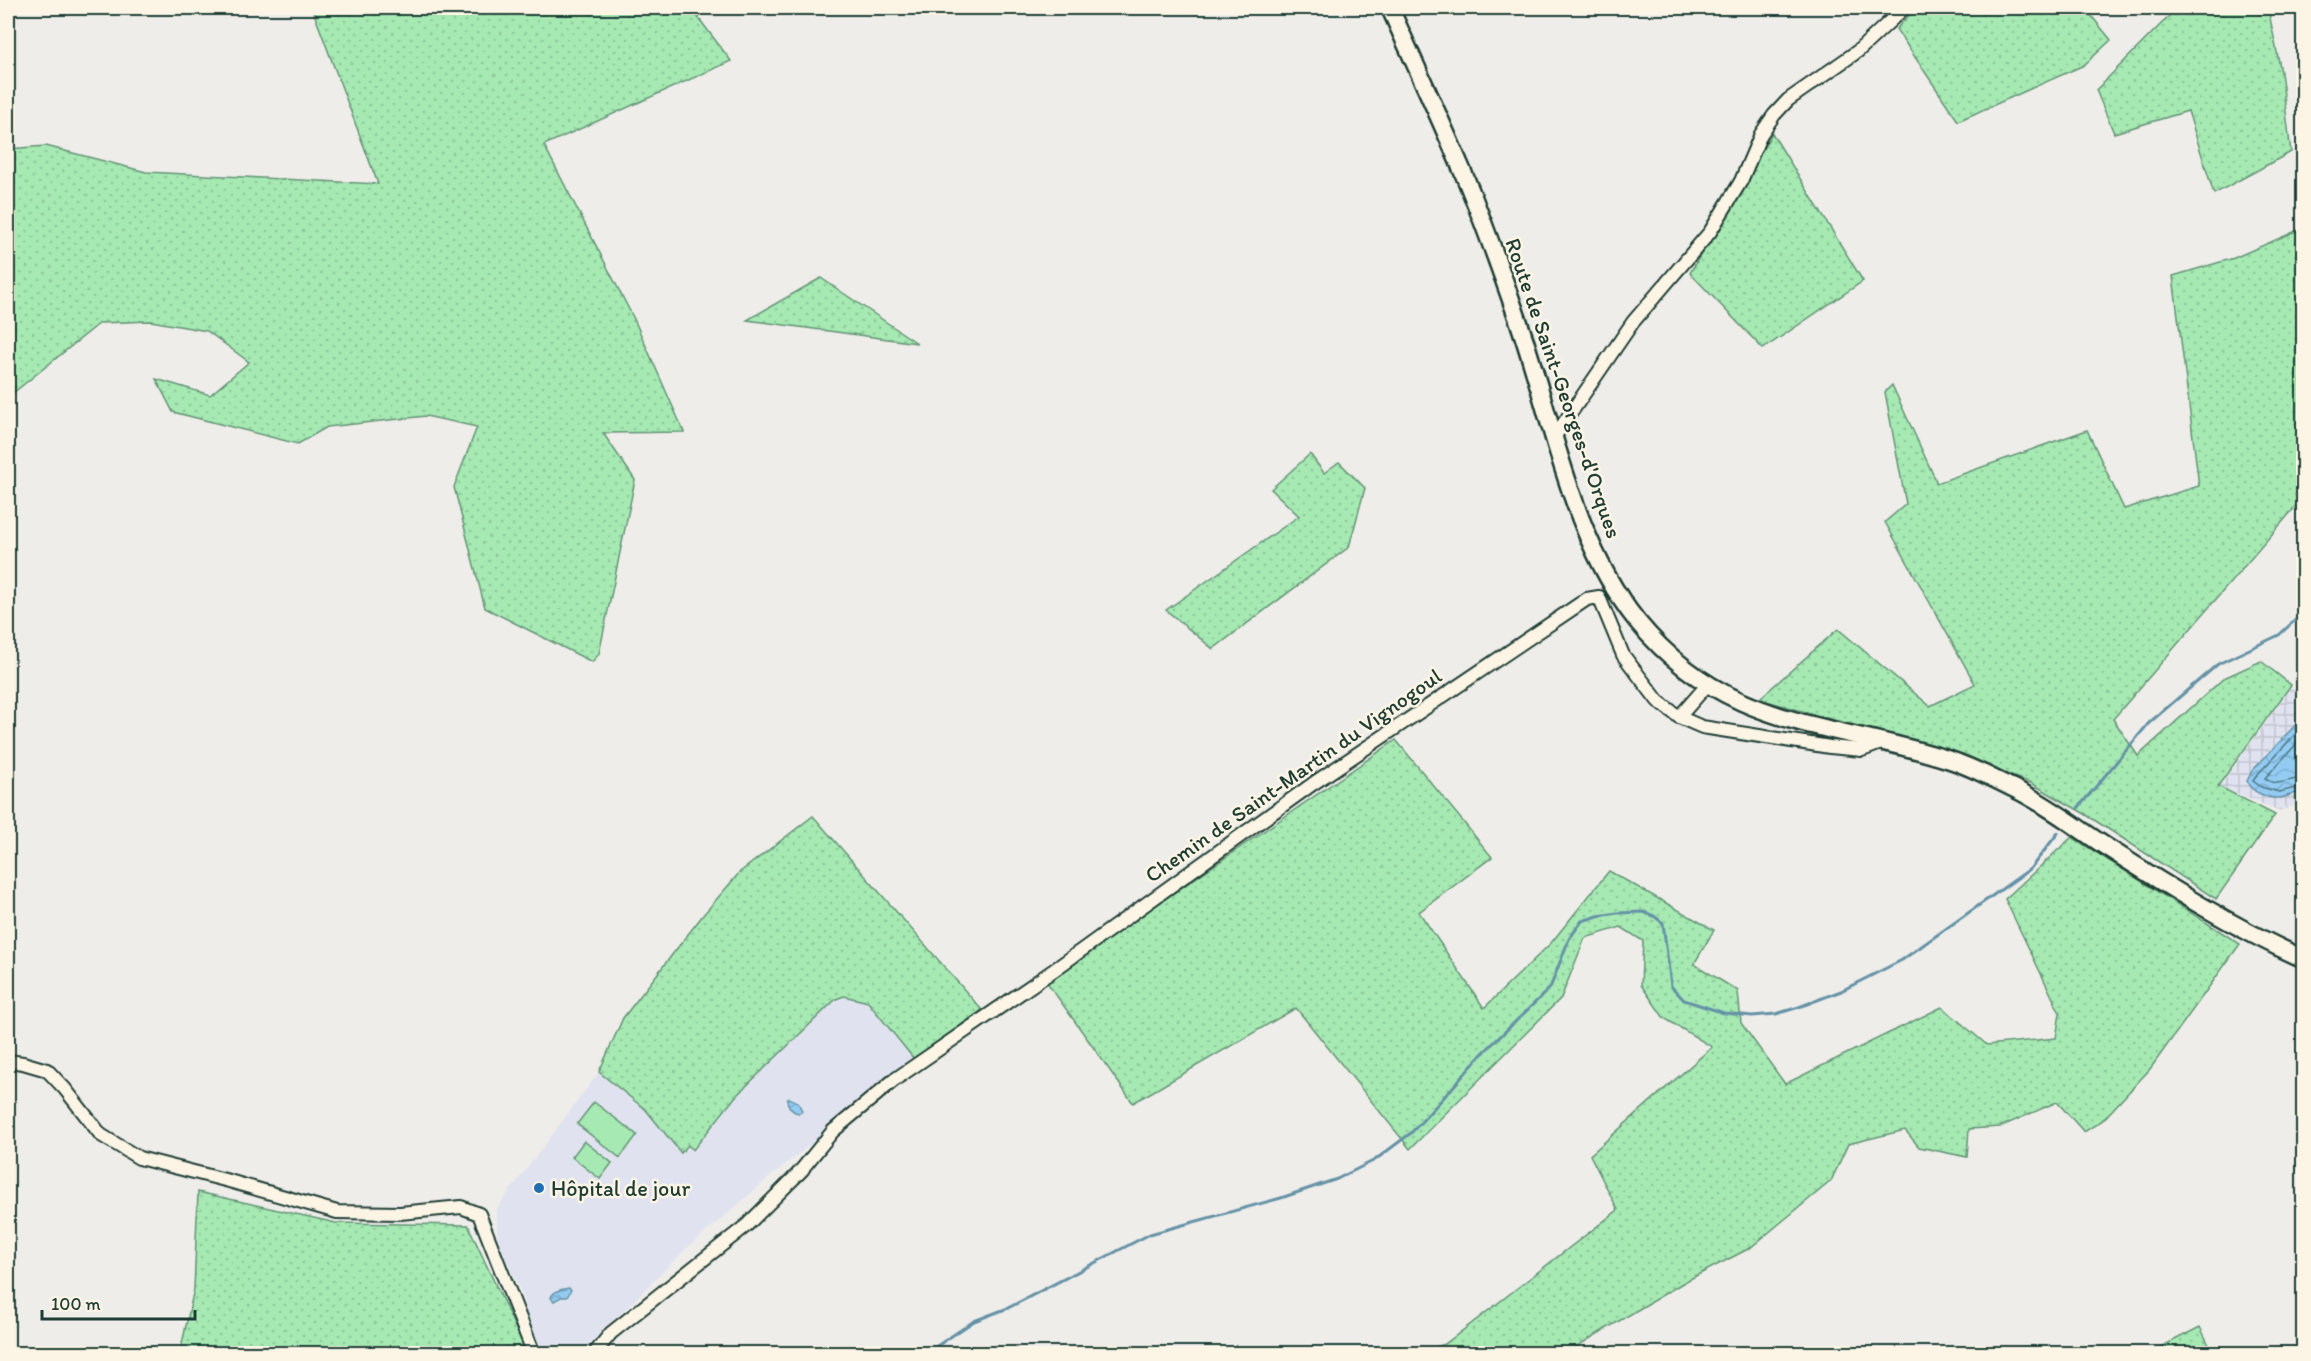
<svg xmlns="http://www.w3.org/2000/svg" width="2311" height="1361" font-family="Itim,sans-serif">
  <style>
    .built { fill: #e0e3ef }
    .industrial { fill: url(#industrial-grid) }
    .grass { fill: url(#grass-dots); stroke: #629374; stroke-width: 1.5 }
    .pitch { fill: #a6e9b3; stroke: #629374; stroke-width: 1.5 }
    .water { fill: url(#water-waves); stroke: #6592a6; stroke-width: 1.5 }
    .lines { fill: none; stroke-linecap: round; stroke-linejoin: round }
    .shore { stroke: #4d7680; stroke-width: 1.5 }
    .stream { stroke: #6592a6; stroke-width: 3 }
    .street-casing { stroke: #1f3d34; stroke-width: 16 }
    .secondary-casing { stroke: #1f3d34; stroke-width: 21 }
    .street { stroke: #fcf5e5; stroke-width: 12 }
    .secondary { stroke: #fcf5e5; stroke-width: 16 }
    .poi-dot { fill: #1f6fb2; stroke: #fcf5e5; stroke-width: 2 }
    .labels { text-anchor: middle; stroke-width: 5; stroke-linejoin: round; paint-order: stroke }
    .street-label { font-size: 22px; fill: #1f3d34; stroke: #fcf5e5 }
    .poi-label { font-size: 22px; fill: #1f3d34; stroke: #fcf5e5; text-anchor: start }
  </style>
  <defs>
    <pattern id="industrial-grid" width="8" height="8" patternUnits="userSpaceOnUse" patternTransform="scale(1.5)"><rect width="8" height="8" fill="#e0e3ef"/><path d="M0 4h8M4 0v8" fill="none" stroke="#c0c4ce"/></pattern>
    <pattern id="grass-dots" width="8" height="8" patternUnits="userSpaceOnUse" patternTransform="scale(1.5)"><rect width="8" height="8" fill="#a6e9b3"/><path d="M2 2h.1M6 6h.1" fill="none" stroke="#8ec99b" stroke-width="1.8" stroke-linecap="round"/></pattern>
    <pattern id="water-waves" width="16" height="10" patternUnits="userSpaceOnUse" patternTransform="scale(1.5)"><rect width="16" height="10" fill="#93cbf2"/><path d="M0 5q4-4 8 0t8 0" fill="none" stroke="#7eafd0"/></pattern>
  </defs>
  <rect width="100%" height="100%" fill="#efedea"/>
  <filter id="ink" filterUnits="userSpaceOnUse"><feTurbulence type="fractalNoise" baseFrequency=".0167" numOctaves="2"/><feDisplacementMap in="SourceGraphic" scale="12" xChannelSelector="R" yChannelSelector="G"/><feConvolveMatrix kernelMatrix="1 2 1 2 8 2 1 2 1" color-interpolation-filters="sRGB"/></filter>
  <g filter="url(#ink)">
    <path class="built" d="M844,996L868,1002L914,1059L902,1071L771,1176L684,1251L581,1353H542L528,1324L522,1294L497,1241V1208L599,1072L646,1110L681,1153L688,1145L694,1150L736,1096L836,999Z"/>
    <path class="industrial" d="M2291,687L2303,693V803L2278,811L2220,786Z"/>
    <g class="grass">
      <path d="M312,8H691L731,61L544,145L634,319L684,432L603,433L635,480L599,654L592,662L485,608L454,487L477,427L426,416L327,427L298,444L173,412L156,379L210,395L249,362L207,331L151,321L100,323L8,397V149L46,146L146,172L378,184Z"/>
      <path d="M1916,8H2085L2111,40L2084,65L1958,121L1896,29Z"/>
      <path d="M2177,8H2268L2281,72L2291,152L2214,194L2188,111L2114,133L2096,90Z"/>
      <path d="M1772,133L1863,281L1763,349L1690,273Z"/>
      <path d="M2303,228V498L2113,719L2138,756L2224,678L2261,661L2291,685L2218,786L2275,815L2216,899L2085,814L2031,783L1930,747L1759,699L1838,629L1930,706L1975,684L1885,522L1906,504L1885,392L1892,385L1937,483L2087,430L2124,509L2199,486L2173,276L2234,258Z"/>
      <path d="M821,278L917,343L747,320Z"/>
      <path d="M1310,454L1324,473L1339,462L1365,488L1349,547L1213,649L1166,610L1299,516L1271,489Z"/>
      <path d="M1396,740L1492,857L1419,912L1484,1008L1551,943L1609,871L1714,930L1694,964L1738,991L1741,1023L1785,1084L1942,1007L1987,1045L2056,1038L2060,1013L2005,899L2072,837L2240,944L2150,1069L2103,1120L2084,1132L2057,1102L2000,1127L1969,1129L1967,1157L1919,1147L1905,1130L1848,1144L1831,1181L1750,1248L1686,1281L1564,1354L1419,1353L1445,1344L1618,1210L1590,1155L1712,1047L1664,1018L1641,985L1643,941L1621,927L1585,938L1561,998L1410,1149L1296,1008L1133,1103L1046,981Z"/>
      <path d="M813,816L982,1010L914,1059L868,1002L844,996L836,999L736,1096L693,1150L688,1145L681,1153L646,1110L599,1072L623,1018L703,915L740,872Z"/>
      <path d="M198,1192L336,1223L468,1225L527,1353H180L194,1289Z"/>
      <path d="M2200,1327L2213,1353H2149Z"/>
    </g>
    <g class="pitch">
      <path d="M594,1102L637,1135L620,1158L577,1124Z"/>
      <path d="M584,1141L612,1163L600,1179L572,1157Z"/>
    </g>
    <g class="water">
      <path d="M2303,717V792C2295,792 2288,797 2280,798C2269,799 2250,792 2247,781L2252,771Z"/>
      <path d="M789,1098L798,1102L802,1111L800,1113C793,1113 788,1107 787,1100Z"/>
      <path d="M569,1288L571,1290L567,1297H561L554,1301L551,1298C552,1291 562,1289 569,1288Z"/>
    </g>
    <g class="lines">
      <g class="shore">
        <path d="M2304,725L2257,775L2253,781L2261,787L2279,792L2304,786"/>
        <path d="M2304,736L2265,778C2277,789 2289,778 2304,778"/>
      </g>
      <g class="stream">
        <path d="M2078,808L2149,723L2218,664L2279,635L2304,612"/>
        <path d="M925,1354L974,1321L1008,1308L1150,1234L1281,1198L1337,1179L1375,1160L1411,1133L1445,1096L1482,1054L1550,988L1569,939L1582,921L1598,916L1617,913L1644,912L1654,916L1663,923L1671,986L1684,1000L1724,1013L1752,1016L1776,1014L1799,1007L1841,991L1902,960L2030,869L2058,833"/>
      </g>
      <g class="street-casing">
        <g id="street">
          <path d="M1555,436L1633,322L1710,232L1741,181L1761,134L1774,115L1788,100L1858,51L1904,8"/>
          <path d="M1679,717L1702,727L1830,747L1862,750L1881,743"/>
          <path d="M8,1061L23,1063L47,1070L65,1089L101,1135L139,1158L229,1181L337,1212L400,1213L461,1207L479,1214L534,1354"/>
          <path d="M798,1174L833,1131L894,1080L1054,970L1314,783L1587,599L1599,597L1623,655L1658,701L1679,717L1708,684"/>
          <path d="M594,1354L611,1333L747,1225L803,1169"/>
        </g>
      </g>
      <g class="secondary-casing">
        <path id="secondary" d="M1390,8C1414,62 1439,116 1462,170C1483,219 1500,268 1517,317C1552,416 1571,539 1637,621C1726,730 1830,721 1950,760C1972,767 1994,779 2015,789C2046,804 2076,827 2105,846C2169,887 2234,928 2304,959"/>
      </g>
      <use href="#street" class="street"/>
      <use href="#secondary" class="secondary"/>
    </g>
  </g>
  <circle class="poi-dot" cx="539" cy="1188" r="6"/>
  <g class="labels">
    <g class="street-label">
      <text transform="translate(1564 388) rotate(71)" y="8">Route de Saint-Georges-d'Orques</text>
      <text transform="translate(1293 775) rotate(-35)" y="8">Chemin de Saint-Martin du Vignogoul</text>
    </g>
    <g class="poi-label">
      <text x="551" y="1196">Hôpital de jour</text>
    </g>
  </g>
  <rect width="2311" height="1361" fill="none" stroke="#fcf5e5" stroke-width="30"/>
  <rect x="15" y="15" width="2281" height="1331" fill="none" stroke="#1f3d34" stroke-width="2" filter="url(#ink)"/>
  <path d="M42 1310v9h153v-9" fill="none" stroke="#1f3d34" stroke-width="3"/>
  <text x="51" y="1310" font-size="18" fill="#1f3d34" stroke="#fcf5e5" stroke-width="4.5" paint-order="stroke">100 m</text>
</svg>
